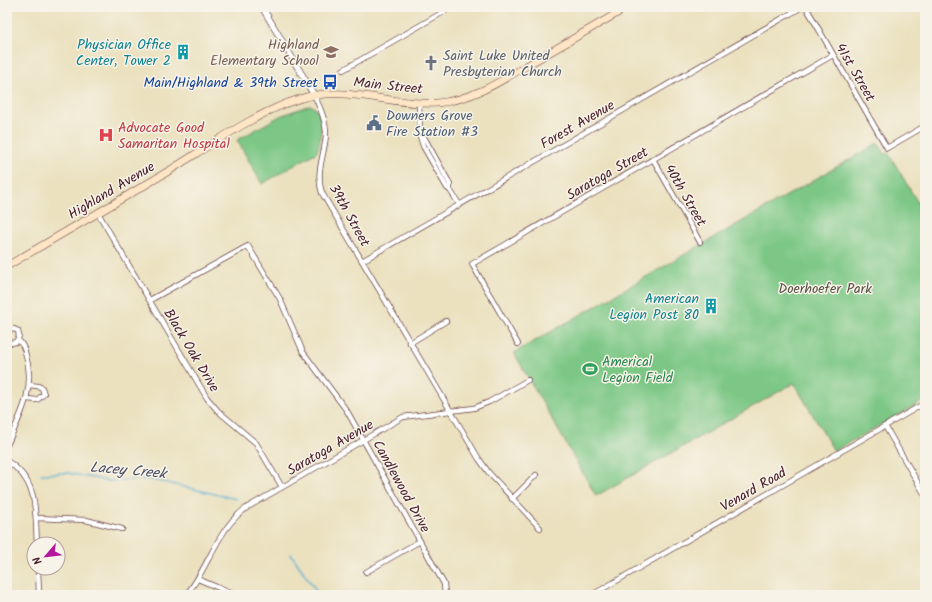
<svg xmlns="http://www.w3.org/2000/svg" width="932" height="602" font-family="Kalam,sans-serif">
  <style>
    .green { fill: #7bc785; stroke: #627358 }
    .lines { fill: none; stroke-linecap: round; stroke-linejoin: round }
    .stream { stroke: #56aed3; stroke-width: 1.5 }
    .minor-casing { stroke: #623c41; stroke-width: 6 }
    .tertiary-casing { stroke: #623c41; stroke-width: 7 }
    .secondary-casing { stroke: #623c41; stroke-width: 8 }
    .minor { stroke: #fff; stroke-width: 4.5 }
    .tertiary { stroke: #fff; stroke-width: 5.5 }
    .secondary { stroke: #fde5c5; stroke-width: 7 }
    .labels { text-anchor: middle; stroke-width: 3; stroke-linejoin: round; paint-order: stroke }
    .culture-label { font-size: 14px; fill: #0d838f; stroke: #f7f3e8; text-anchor: end }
    .education-label { font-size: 14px; fill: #785e54; stroke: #f7f3e8; text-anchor: end }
    .worship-label { font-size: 14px; fill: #5b616d; stroke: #f7f3e8; text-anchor: start }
    .street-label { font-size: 14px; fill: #4a1f2b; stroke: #f7f3e8 }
    .transit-label { font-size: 14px; fill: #164399; stroke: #f7f3e8; text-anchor: end }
    .service-label { font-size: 14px; fill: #4e5e75; stroke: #f7f3e8; text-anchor: start }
    .health-label { font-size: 14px; fill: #be3a42; stroke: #f7f3e8; text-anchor: start }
    .park-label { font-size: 14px; fill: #595146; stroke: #f7f3e8 }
    .leisure-label { font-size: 14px; fill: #27864d; stroke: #f7f3e8; text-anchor: start }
    .water-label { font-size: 15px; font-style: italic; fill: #4e5166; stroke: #f7f3e8 }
  </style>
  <rect width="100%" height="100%" fill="#f7f3e8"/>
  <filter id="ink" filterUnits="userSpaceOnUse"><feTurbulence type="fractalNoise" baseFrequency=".025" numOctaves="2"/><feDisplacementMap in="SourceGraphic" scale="8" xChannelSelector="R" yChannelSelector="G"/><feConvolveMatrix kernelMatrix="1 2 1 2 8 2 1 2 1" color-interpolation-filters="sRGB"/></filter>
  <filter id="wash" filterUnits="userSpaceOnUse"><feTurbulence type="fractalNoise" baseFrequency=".012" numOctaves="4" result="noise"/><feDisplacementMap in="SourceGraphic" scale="16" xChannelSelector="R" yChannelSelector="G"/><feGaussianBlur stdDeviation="0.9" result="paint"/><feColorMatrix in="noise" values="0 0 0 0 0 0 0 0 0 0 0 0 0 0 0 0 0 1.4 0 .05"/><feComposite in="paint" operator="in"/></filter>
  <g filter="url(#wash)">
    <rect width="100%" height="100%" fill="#ebe1bf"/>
    <g class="green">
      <path d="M310,105C326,111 321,140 317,152L262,184L237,140L280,116Z"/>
      <path d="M878,143L885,154L888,152L925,215V400L834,451L794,383L596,496L514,353Z"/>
    </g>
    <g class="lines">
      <g class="stream">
        <path d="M41,474L68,473L108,481L146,479L159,481L236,499"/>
        <path d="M291,554L319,595"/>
      </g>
    </g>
  </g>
  <g filter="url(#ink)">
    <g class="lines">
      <g class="minor-casing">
        <g id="minor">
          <path d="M806,7L887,148L925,126"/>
          <path d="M343,70L452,7"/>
          <path d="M314,95C320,107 326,120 326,134C325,155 315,171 322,193L479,459L489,473L540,528"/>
          <path d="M419,103L420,136L423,146L447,188L450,190L459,204"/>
          <path d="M420,136L424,137L450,184V190"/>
          <path d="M653,159L700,242"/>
          <path d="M98,213L207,398L218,411L256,443L282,487"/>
          <path d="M362,261L802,7"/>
          <path d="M150,300L248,246L280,299L303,352L347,411L444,584L445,595"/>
          <path d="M7,330L14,329L18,331L19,336L16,342L11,343L7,341"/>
          <path d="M410,343L446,321"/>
          <path d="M518,344L472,264L833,55"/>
          <path d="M27,399L37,400L44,394L42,388L38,386L29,385"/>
          <path d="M885,426L925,495"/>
          <path d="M7,445C20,416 36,389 26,356C25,350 23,344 18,340"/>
          <path d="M7,461C39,481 35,511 37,544"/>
          <path d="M512,499L536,475"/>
          <path d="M36,518L86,520L122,529"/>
          <path d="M38,568L39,595"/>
          <path d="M366,572L420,541"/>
          <path d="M198,579L235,595"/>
          <path d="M186,595C209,568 217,527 248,507L403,417L474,408L489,402L528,380"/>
          <path d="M592,595L925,403"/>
        </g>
      </g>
      <g class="tertiary-casing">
        <path id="tertiary" d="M262,7L314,95"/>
      </g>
      <g class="secondary-casing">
        <path id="secondary" d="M7,266C62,234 117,202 172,169C209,146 257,112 299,99C345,84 390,106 437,103C474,100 506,78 538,59C568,42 598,24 628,7"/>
      </g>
      <use href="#minor" class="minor"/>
      <use href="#tertiary" class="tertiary"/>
      <use href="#secondary" class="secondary"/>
    </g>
  </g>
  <defs>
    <g id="building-bare" transform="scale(1.2)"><path d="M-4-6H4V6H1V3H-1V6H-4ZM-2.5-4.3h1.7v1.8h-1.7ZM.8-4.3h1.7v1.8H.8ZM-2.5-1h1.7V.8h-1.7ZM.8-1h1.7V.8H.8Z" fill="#0f9aa8" stroke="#f7f3e8" stroke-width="2.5" paint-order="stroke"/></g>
    <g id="school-bare" transform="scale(1.2)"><path d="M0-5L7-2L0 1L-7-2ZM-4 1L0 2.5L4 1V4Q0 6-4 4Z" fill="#8d6e63" stroke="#f7f3e8" stroke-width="2.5" paint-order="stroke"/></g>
    <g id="church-bare" transform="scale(1.2)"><path d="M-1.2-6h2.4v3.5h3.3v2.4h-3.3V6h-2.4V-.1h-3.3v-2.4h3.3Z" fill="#6b7280" stroke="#f7f3e8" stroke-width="2.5" paint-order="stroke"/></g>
    <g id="bus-bare" transform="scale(1.2)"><path d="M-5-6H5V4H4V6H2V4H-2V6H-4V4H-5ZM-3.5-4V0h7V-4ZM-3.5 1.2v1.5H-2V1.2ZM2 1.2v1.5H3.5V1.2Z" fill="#1a4fb4" stroke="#f7f3e8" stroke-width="2.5" paint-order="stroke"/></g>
    <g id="civic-bare" transform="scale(1.2)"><path d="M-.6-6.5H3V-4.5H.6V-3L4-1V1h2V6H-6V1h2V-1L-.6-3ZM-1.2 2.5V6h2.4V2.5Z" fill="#5c6f8a" stroke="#f7f3e8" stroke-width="2.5" paint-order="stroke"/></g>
    <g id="hospital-bare" transform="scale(1.2)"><path d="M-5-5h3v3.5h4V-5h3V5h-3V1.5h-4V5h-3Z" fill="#e0444e" stroke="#f7f3e8" stroke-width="2.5" paint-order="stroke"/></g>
    <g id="stadium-bare" transform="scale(1.2)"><path d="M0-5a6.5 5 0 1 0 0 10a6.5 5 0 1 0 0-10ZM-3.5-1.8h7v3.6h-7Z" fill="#2e9e5b" stroke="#f7f3e8" stroke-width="2.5" paint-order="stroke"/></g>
  </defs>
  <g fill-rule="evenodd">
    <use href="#building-bare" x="183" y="52"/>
    <use href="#school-bare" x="331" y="52"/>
    <use href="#church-bare" x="431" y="63"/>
    <use href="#bus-bare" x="330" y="82"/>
    <use href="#civic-bare" x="374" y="123"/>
    <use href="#hospital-bare" x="106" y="135"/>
    <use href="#building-bare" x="711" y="306"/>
    <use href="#stadium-bare" x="590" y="369"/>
  </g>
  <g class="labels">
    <g class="culture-label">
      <text x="171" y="49">Physician Office<tspan x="171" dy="16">Center, Tower 2</tspan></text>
      <text x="699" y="303">American<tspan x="699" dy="16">Legion Post 80</tspan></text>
    </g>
    <g class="education-label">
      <text x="319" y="49">Highland<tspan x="319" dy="16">Elementary School</tspan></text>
    </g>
    <g class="worship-label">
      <text x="443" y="60">Saint Luke United<tspan x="443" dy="16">Presbyterian Church</tspan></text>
    </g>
    <g class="street-label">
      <text transform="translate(856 72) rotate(60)" y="5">41st Street</text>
      <text transform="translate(388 85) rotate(6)" y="5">Main Street</text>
      <text transform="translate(577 124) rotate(-30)" y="5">Forest Avenue</text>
      <text transform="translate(607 173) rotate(-30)" y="5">Saratoga Street</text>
      <text transform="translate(111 190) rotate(-31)" y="5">Highland Avenue</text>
      <text transform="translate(686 195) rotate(60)" y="5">40th Street</text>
      <text transform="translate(350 215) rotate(61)" y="5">39th Street</text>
      <text transform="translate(192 350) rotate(59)" y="5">Black Oak Drive</text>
      <text transform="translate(330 447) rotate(-30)" y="5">Saratoga Avenue</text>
      <text transform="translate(402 486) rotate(61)" y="5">Candlewood Drive</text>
      <text transform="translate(753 489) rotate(-30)" y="5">Venard Road</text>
    </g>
    <g class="transit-label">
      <text x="318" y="87">Main/Highland &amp; 39th Street</text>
    </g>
    <g class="service-label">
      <text x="386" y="120">Downers Grove<tspan x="386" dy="16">Fire Station #3</tspan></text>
    </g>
    <g class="health-label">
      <text x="118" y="132">Advocate Good<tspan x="118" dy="16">Samaritan Hospital</tspan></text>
    </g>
    <g class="park-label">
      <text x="825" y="293">Doerhoefer Park</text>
    </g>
    <g class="leisure-label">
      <text x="602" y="366">Americal<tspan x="602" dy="16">Legion Field</tspan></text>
    </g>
    <g class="water-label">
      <text transform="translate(128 470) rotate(5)" y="5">Lacey Creek</text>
    </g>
  </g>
  <rect width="932" height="602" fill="none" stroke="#f7f3e8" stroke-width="24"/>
  <g transform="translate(46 556) rotate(242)"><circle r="19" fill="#f7f3e8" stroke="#b29e9c"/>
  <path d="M0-3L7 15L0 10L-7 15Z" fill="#b5179e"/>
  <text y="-6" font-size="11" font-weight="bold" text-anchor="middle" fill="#4a1f2b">N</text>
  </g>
</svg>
